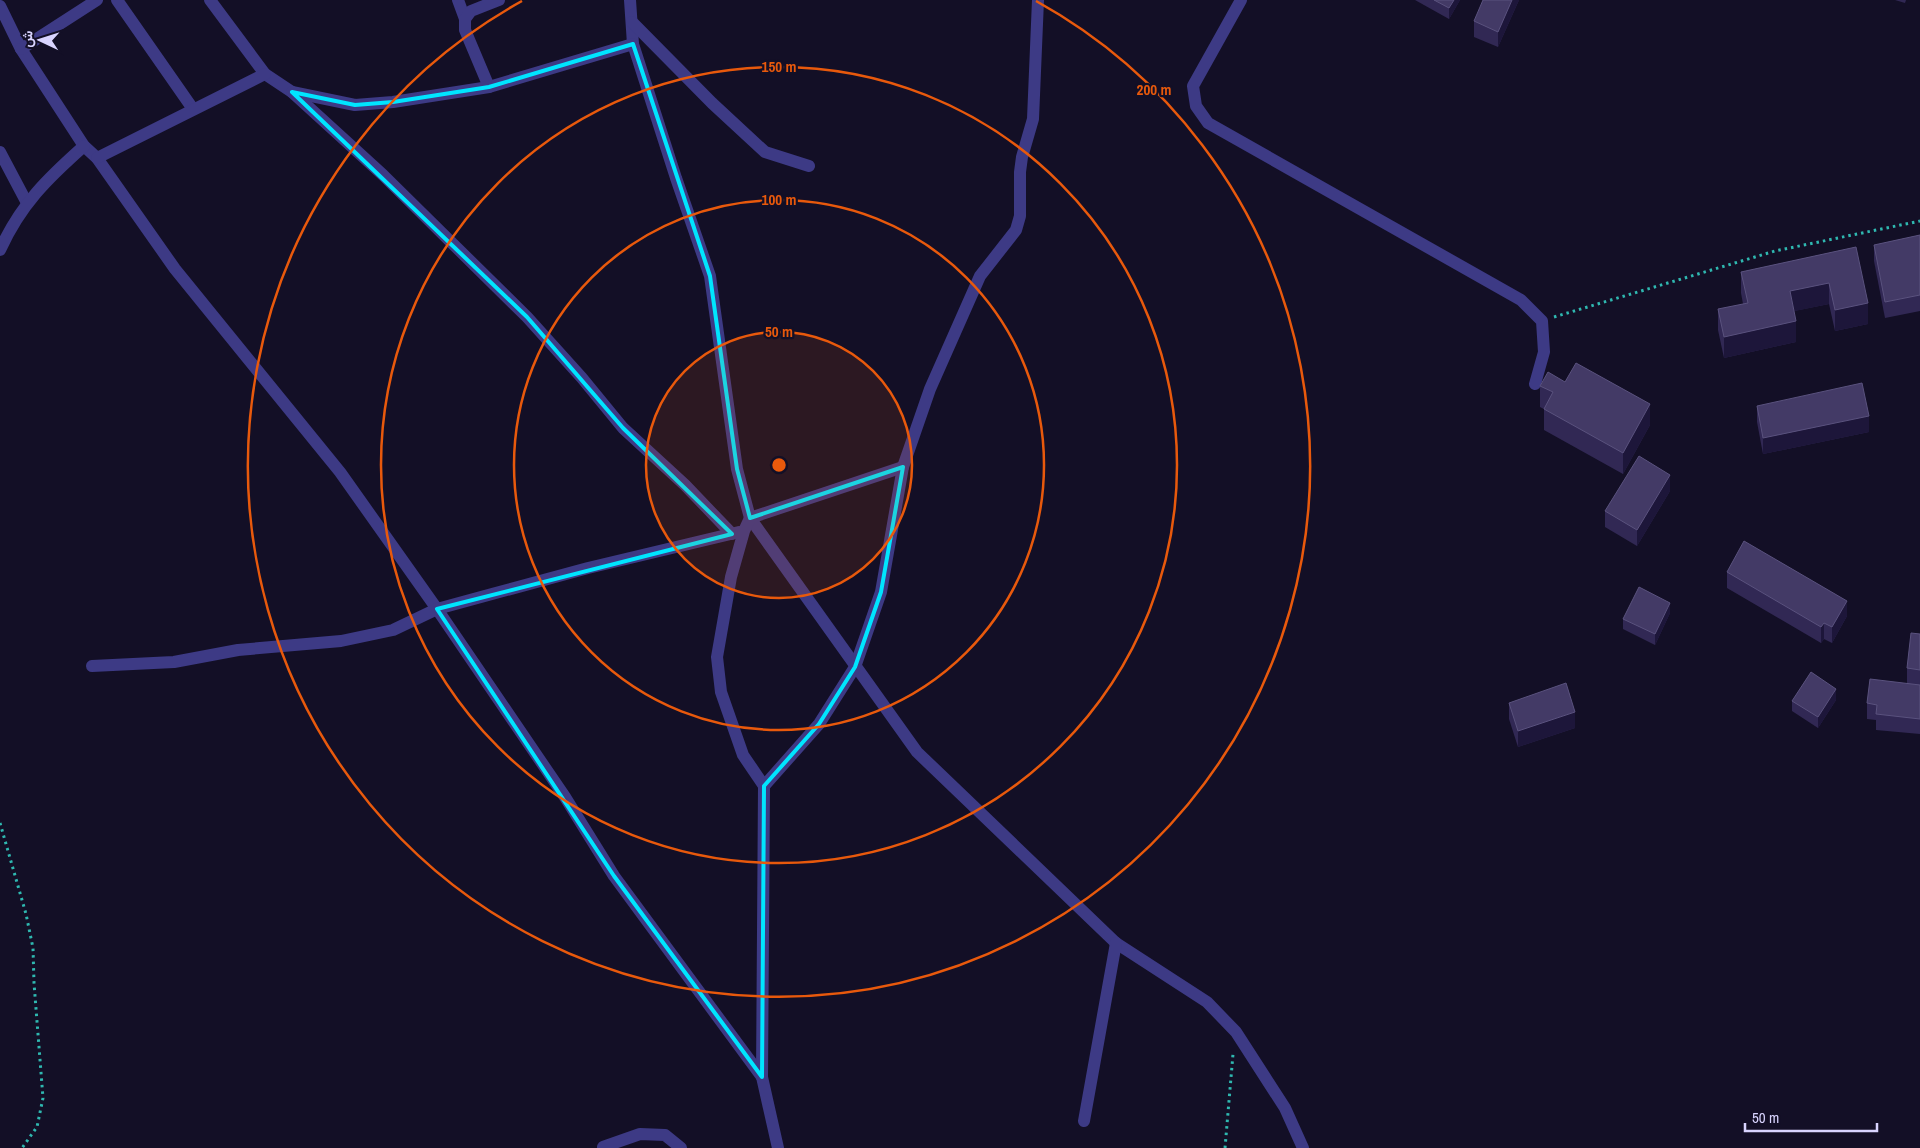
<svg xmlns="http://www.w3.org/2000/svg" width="1920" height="1148" font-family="'Archivo Narrow',Vazirmatn,sans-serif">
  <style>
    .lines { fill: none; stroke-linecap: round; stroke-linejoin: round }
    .path { stroke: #2fb8b0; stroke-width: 3; stroke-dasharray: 2.5 4; stroke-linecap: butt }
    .minor { stroke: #3d3a85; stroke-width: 12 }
    .wall { fill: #312854 }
    .shaded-wall { fill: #1d163a }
    .building { fill: #433a66; stroke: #5a527e }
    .marked { fill: none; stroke: #00e5ff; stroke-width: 4; stroke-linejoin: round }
    .ring { fill: none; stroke: #e8590c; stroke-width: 2.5 }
    .centre { fill: #e8590c; stroke: #130f26; stroke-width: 2.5 }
    .ring-label { font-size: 15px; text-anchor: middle; font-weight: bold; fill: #e8590c; stroke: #130f26; stroke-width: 4.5; stroke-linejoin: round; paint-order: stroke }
  </style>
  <rect width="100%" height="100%" fill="#130f26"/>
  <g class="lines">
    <g class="path">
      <path d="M1554,317L1775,251L1920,221"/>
      <path d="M0,823L26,914L33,948L34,983L43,1098L37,1127L22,1148"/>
      <path d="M1225,1148L1233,1054"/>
    </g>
    <g class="minor">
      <path d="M117,0L193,109"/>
      <path d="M210,0L265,74L292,92L383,175L527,317L582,378L623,428L685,485L732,534"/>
      <path d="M458,0L465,19"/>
      <path d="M630,0L633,44L676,178L710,276L737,469L750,518L917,752L1116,943L1207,1002L1236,1032L1285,1108L1303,1148"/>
      <path d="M1241,0L1193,86L1196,106L1208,123L1521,300L1542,321L1544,352L1535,384"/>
      <path d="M0,6L21,49L84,146L97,158L175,269L340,472L437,609L565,797L614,876L762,1077"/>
      <path d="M632,22L712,103L765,152L809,166"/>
      <path d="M21,49L97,0"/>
      <path d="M489,87L465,30V19L471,11L499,0"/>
      <path d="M292,92L355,105L393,102L489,87L633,44"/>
      <path d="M0,152L27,203"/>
      <path d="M97,158L265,74"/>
      <path d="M0,250C21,204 47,179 84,146"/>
      <path d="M92,666L174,662L238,650L341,641L393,630L437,609L492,594L588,568L739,532"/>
      <path d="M764,786L819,724L855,667L881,592L903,467L930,389L980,276L1016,230L1020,216V172L1022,157L1033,119L1038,0"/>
      <path d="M1084,1121L1116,943"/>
      <path d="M603,1147L640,1134L665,1135L681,1148"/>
      <path d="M778,1148L762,1077L764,786L743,755L721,692L717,657L731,577L744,531L750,518L903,467"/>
    </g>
  </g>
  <g class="wall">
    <path d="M1415,0H1460L1449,19Z"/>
    <path d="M1519,0L1498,47L1474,37V21Z"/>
    <path d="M1895,0H1906L1905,3Z"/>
    <path d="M1920,235V311L1885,318L1874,261V245Z"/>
    <path d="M1856,247L1868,324L1835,331L1829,304L1794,311L1796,342L1724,358L1718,330V309L1743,304L1741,293V272Z"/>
    <path d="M1565,382L1650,425L1623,474L1544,430V409L1540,407V386Z"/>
    <path d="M1757,406L1869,432L1763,454L1757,422Z"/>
    <path d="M1670,491L1637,546L1605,527V511Z"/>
    <path d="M1727,572L1847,616L1832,643L1824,639L1821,643L1727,588Z"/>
    <path d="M1670,613L1655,645L1623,629V619Z"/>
    <path d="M1920,634V734L1876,730V720L1867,719V703L1907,683V668Z"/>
    <path d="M1836,700L1818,728L1792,711V701Z"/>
    <path d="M1509,703L1575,728L1518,747L1509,719Z"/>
  </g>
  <g class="shaded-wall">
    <path d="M1454,0H1460L1449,19V8Z"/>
    <path d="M1512,0H1519L1498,47V32Z"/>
    <path d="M1829,283V304L1790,312V291Z"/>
    <path d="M1868,303V324L1835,331V310Z"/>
    <path d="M1796,321V342L1724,358V337Z"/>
    <path d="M1650,404V425L1623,474V453Z"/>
    <path d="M1869,416V432L1763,454V438Z"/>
    <path d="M1670,475V491L1637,546V530Z"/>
    <path d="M1847,601V616L1832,643V627Z"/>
    <path d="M1670,603V613L1655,645V634Z"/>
    <path d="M1824,623V639L1821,643V627Z"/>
    <path d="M1836,689V700L1818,728V717Z"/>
    <path d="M1575,712V728L1518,747V731Z"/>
  </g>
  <g class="building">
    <path d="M1434,0H1454L1449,8Z"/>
    <path d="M1483,0H1512L1498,32L1474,21Z"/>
    <path d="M1920,235V295L1885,302L1874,245Z"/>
    <path d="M1856,247L1868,303L1835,310L1829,283L1790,291L1796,321L1724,337L1718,309L1748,303L1741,272Z"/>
    <path d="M1576,363L1650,404L1623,453L1544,409L1553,392L1540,386L1548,372L1565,382Z"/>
    <path d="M1862,383L1869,416L1763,438L1757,406Z"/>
    <path d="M1639,456L1670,475L1637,530L1605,511Z"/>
    <path d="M1744,541L1847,601L1832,627L1824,623L1821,627L1727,572Z"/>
    <path d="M1639,587L1670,603L1655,634L1623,619Z"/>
    <path d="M1911,633L1920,634V670L1907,668Z"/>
    <path d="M1811,672L1836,689L1818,717L1792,701Z"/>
    <path d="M1870,679L1920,685V719L1876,714L1877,705L1867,703Z"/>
    <path d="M1566,683L1575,712L1518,731L1509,703Z"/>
  </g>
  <path class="marked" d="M633,44L710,276L737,469L750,518L903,467L881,592L855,667L819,724L764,786L762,1077L614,876L437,609L732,534L623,428L527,317L292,92L355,105L393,102L489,87Z"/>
  <circle cx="779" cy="465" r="133" fill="#e8590c" fill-opacity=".12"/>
  <g class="ring">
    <circle cx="779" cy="465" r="133"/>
    <circle cx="779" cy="465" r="265"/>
    <circle cx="779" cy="465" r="398"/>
    <path d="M1036 1A531 531 0 1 1 522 1"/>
  </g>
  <circle cx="779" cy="465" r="8" class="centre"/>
  <g class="ring-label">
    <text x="779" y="72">150 m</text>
    <text x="1154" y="95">200 m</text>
    <text x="779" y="205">100 m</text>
    <text x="779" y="337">50 m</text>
  </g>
  <g transform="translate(40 40) rotate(274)" stroke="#130f26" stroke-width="4" paint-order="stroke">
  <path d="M0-4L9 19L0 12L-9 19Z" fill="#d9d4ff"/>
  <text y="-8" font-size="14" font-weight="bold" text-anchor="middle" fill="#d9d4ff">ش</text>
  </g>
  <path d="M1745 1123v8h132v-8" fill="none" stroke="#d9d4ff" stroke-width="2.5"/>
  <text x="1752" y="1123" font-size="15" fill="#d9d4ff" stroke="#130f26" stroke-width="4" paint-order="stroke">50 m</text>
</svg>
